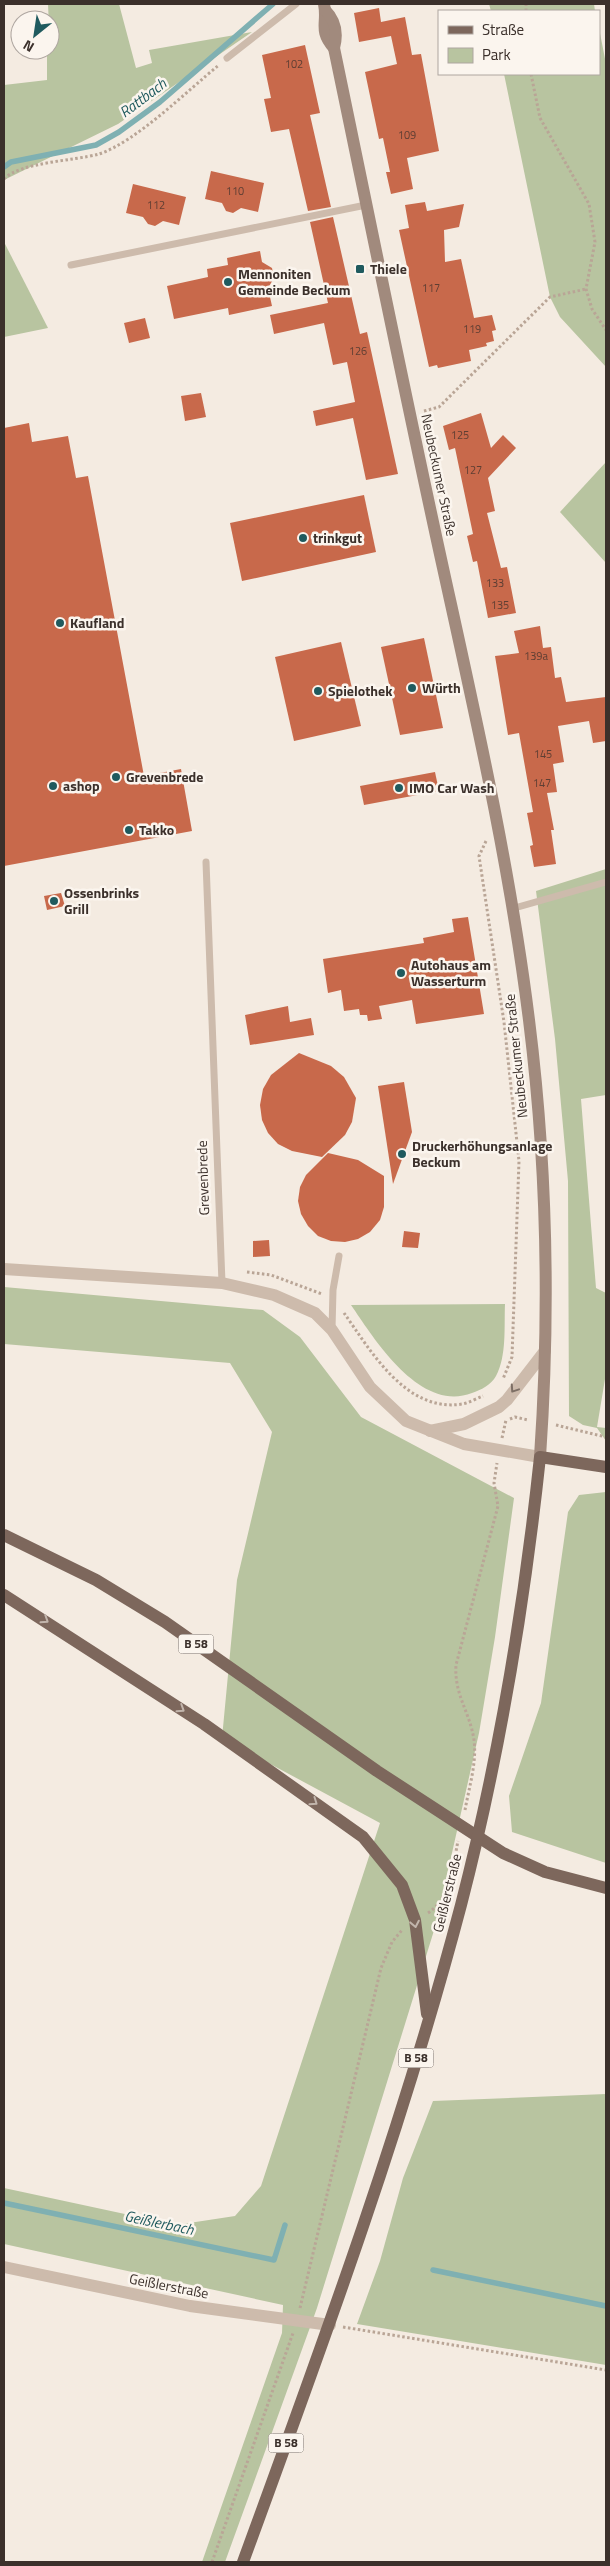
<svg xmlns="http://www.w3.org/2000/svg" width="610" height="2566" font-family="'Titillium Web',sans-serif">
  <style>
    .green { fill: #b8c4a0 }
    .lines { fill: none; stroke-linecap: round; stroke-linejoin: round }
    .stream { stroke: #7fb0b2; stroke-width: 5.5 }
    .building { fill: #c8694b }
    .path { stroke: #b9a596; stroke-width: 3; stroke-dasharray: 2.5 2.5; stroke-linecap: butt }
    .service { stroke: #cdbbac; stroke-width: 7 }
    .minor { stroke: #cdbbac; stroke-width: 12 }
    .secondary { stroke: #a18a7d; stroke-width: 12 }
    .primary { stroke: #7d675c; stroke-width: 12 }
    .oneway { stroke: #7d6f65 }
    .oneway2 { stroke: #c2b5ac }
    .poi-dot { fill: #1f5a5e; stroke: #fbf5ee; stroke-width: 2 }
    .labels { text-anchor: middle; stroke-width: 5; stroke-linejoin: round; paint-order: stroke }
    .number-label { font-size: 11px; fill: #5e3e33 }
    .shield { fill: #fbf5ee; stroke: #756b66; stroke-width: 1 }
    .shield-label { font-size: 12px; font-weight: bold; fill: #3b302b }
    .poi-label { font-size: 14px; font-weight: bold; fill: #3b302b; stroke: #fbf5ee; text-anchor: start }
    .street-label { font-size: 14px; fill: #3b302b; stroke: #fbf5ee }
    .water-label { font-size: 15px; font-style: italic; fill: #1f5a5e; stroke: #fbf5ee }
  </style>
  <rect width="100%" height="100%" fill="#f4ebe1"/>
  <g class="green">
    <path d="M48,4H119L136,68L152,63L149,50L252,32L118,124L4,180V85L47,80V50H50Z"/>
    <path d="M489,4H594L595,11H491Z"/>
    <path d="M599,28L606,64V367L560,317L550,297L504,74H599Z"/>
    <path d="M4,242L48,328L4,337Z"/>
    <path d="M606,462V563L560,512Z"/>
    <path d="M606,869V1095L581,1099L596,1288L606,1293V1373L597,1427L606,1428V1441L597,1428L583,1425L569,1416L568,1181L555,1039L536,891Z"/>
    <path d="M4,1287L263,1310L300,1337L361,1417L514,1498L495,1637L479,1733L436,1924L317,2308L225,2562H202L282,2333L283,2305L4,2244V2188L176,2225L235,2216L261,2186L380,1823L222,1738L237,1580L272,1432L230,1363L4,1344Z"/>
    <path d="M505,1304C504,1326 507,1356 496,1376C491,1385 481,1390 472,1393C420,1413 375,1340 351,1305Z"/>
    <path d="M606,1492V1863L512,1832L509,1796L541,1703L568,1512L579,1495Z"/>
    <path d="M606,2094V2365L357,2324L380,2261L403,2178L433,2101Z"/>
  </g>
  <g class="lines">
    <g class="stream">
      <path d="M4,167L11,162L96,145L119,132L160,102L273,4"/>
      <path d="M4,2203L274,2260L285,2225"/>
      <path d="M433,2270L606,2306"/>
    </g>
  </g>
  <g class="building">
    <path d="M379,8L381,22L405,17L412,55L421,54L439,151L407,158L413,189L391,194L386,172H390L383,138L379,139L365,72L397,64L391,36L359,42L354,13Z"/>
    <path d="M305,45L320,113L310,115L331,207L308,211L289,129L271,132L264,99L271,98L262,55Z"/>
    <path d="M211,171L264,183L258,212L241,208L233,213L226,211L222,203L205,199Z"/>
    <path d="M133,184L186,197L179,225L163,221L155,226L148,224L143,217L126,213Z"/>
    <path d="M425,202L427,211L464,204L459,227L444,230L445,262L461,259L474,318L492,315L496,330L492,331L494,341L486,343L487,346L469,350L471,361L438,368L437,365L429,367L399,230L409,228L405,205Z"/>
    <path d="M333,217L360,334L367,332L398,474L366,480L353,418L316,426L313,411L355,402L347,362L333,365L324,323L274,334L270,315L328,303L310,222Z"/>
    <path d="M260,251L262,262L272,268L274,278L268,288L272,306L229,315L228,308L174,319L167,286L208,277L207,269L228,265L227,258Z"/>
    <path d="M145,318L150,338L129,343L124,323Z"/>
    <path d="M201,393L206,417L185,421L181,396Z"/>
    <path d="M481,413L491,448L503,435L516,448L488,478L495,511L487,513L501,568L507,567L516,613L488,618L477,561L473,562L467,536L473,534L455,448L449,450L443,426Z"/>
    <path d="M29,423L32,442L68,436L76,478L88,476L144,776L181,769L192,831L4,866V428Z"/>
    <path d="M364,495L376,552L242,581L230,523Z"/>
    <path d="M540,626L543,648L551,647L555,678L561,677L566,702L606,697V741L593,743L589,721L558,726L564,762L553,764L557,792L547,793L554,830H551L556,864L534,867L530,846L533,845L527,813L533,812L519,733L508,735L495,656L519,653L514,631Z"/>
    <path d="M424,638L443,728L400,735L381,647Z"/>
    <path d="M341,642L361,726L294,741L275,657Z"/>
    <path d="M435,772L439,791L364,805L360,786Z"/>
    <path d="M61,893L65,906L47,910L44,896Z"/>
    <path d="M468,917L484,1014L416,1024L412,1000L379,1006L382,1019L368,1021L367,1015H360L359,1009L344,1011L341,990L328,993L323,959L424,943L423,938L454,932L452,919Z"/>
    <path d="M288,1006L290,1022L311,1018L314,1035L250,1045L245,1015Z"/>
    <path d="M299,1053L331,1066L344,1077L356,1098L352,1122L345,1135L322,1157L292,1151L278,1144L268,1133L262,1120L260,1105L263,1089L271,1075Z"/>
    <path d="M404,1082L412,1132L393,1184L378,1086Z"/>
    <path d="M328,1153L358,1160L384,1176V1207L380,1220L370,1232L358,1239L345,1242L331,1241L318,1236L308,1226L301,1214L298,1201L300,1187L306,1175Z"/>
    <path d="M404,1231L420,1233L418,1248L402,1247Z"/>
    <path d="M269,1240L270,1256L253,1257V1241Z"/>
  </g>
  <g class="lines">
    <g class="path">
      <path d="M526,11V4"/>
      <path d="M531,74L540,118L589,204L595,242L586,289L592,309L606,330"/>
      <path d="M4,179C20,162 74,161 99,154C136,142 188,90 219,65"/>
      <path d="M424,411L439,407L550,297L586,289"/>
      <path d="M486,841L479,856L504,1022L519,1161L512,1357L503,1379"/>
      <path d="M247,1272L271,1275L322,1294"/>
      <path d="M344,1313C371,1351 406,1413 462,1404C469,1403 477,1398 483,1396"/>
      <path d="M510,1419L515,1417L528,1420"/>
      <path d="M556,1425L606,1437"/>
      <path d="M502,1438L506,1420"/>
      <path d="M465,1810C469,1788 477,1762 474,1740C470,1712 454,1695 456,1665L498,1506L494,1483L497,1463"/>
      <path d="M428,1913C451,1898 453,1865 458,1841"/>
      <path d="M300,2308L381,1968L392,1942L402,1930"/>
      <path d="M343,2327L606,2370"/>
      <path d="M212,2562L293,2333"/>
    </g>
    <g class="service">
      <path d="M227,58L296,4"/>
      <path d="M71,265L366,205"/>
      <path d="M206,862L222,1283"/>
      <path d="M511,909L606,882"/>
      <path d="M332,1329L333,1290L339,1256"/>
    </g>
    <g class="minor">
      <path d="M4,1269L222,1283L274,1295L315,1313L332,1330L370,1387L406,1421L464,1444L540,1457"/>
      <path d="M430,1431L464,1424L499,1407L507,1400L545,1351"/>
      <path d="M4,2267L190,2306L330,2325"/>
    </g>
    <g class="secondary">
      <path d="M324,4C328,23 318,30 334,48"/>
      <path d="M325,10C336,21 338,33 334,48C370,221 405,395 443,568C476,718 510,867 529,1020C547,1164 550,1312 540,1457"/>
    </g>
    <g class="primary">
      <path d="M4,1535L96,1580L165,1622L377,1771L503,1853L545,1872L606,1888"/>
      <path d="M4,1595L204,1724L363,1837L402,1885L415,1920L427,2014"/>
      <path d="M243,2562C322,2346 402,2129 461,1905C499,1758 524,1608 540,1457L606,1467"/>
    </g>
  </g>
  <defs><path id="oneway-chevron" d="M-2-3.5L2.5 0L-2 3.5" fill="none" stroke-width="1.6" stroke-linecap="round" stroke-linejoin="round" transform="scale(1.25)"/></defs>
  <use class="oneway" href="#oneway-chevron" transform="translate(514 1389) rotate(124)"/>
  <g class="oneway2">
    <use href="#oneway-chevron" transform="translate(45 1620) rotate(33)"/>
    <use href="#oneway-chevron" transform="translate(181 1709) rotate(33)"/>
    <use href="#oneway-chevron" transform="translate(314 1802) rotate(35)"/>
    <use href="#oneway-chevron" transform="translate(415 1924) rotate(79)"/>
  </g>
  <g class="poi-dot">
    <rect x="355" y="264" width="10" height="10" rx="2.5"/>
    <circle cx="228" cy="282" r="5"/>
    <circle cx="303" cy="538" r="5"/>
    <circle cx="60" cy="623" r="5"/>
    <circle cx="412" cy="688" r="5"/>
    <circle cx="318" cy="691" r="5"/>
    <circle cx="116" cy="777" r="5"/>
    <circle cx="53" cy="786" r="5"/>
    <circle cx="399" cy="788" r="5"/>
    <circle cx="129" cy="830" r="5"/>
    <circle cx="54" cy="901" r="5"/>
    <circle cx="401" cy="973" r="5"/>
    <circle cx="402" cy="1154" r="5"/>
  </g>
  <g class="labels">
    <g class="number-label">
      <text x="294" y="68">102</text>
      <text x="407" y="139">109</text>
      <text x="235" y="195">110</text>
      <text x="156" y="209">112</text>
      <text x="431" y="292">117</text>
      <text x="472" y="333">119</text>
      <text x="358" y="355">126</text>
      <text x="460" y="439">125</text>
      <text x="473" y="474">127</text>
      <text x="495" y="587">133</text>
      <text x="500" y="609">135</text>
      <text x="536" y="660">139a</text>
      <text x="543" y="758">145</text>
      <text x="542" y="787">147</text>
    </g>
    <g class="shield">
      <rect x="178.5" y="1634.5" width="35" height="19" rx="4"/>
      <rect x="398.5" y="2048.5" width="35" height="19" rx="4"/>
      <rect x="268.5" y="2433.5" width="35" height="19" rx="4"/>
    </g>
    <g class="shield-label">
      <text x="196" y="1648">B 58</text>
      <text x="416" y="2062">B 58</text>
      <text x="286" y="2447">B 58</text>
    </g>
    <g class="poi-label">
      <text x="370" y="274">Thiele</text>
      <text x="238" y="279">Mennoniten<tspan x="238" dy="16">Gemeinde Beckum</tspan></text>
      <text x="313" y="543">trinkgut</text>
      <text x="70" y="628">Kaufland</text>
      <text x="422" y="693">Würth</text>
      <text x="328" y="696">Spielothek</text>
      <text x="126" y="782">Grevenbrede</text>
      <text x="63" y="791">ashop</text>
      <text x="409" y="793">IMO Car Wash</text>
      <text x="139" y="835">Takko</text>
      <text x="64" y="898">Ossenbrinks<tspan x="64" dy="16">Grill</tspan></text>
      <text x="411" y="970">Autohaus am<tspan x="411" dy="16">Wasserturm</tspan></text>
      <text x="412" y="1151">Druckerhöhungsanlage<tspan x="412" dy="16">Beckum</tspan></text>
    </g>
    <g class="street-label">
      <text transform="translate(439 475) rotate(78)" y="5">Neubeckumer Straße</text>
      <text transform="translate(516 1056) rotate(-96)" y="5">Neubeckumer Straße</text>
      <text transform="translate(203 1178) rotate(-92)" y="5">Grevenbrede</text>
      <text transform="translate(447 1893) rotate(-76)" y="5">Geißlerstraße</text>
      <text transform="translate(169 2286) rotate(11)" y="5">Geißlerstraße</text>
    </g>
    <g class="water-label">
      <text transform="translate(143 98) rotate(-37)" y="5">Rattbach</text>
      <text transform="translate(159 2223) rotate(12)" y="5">Geißlerbach</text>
    </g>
  </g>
  <rect width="610" height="2566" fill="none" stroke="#3b302b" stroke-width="10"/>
  <rect x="438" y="10" width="162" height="65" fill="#fbf5ee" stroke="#aea6a0"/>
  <rect x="448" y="26" width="25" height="8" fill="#7d675c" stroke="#aea6a0"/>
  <text x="482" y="35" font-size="15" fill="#3b302b">Straße</text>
  <rect x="448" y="48" width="25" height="15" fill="#b8c4a0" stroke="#aea6a0"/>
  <text x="482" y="60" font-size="15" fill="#3b302b">Park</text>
  <g transform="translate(35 35) rotate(210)"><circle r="24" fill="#fbf5ee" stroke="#aea6a0"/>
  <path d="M0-4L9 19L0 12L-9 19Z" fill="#1f5a5e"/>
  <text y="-8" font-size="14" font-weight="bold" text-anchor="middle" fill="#3b302b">N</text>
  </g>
</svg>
